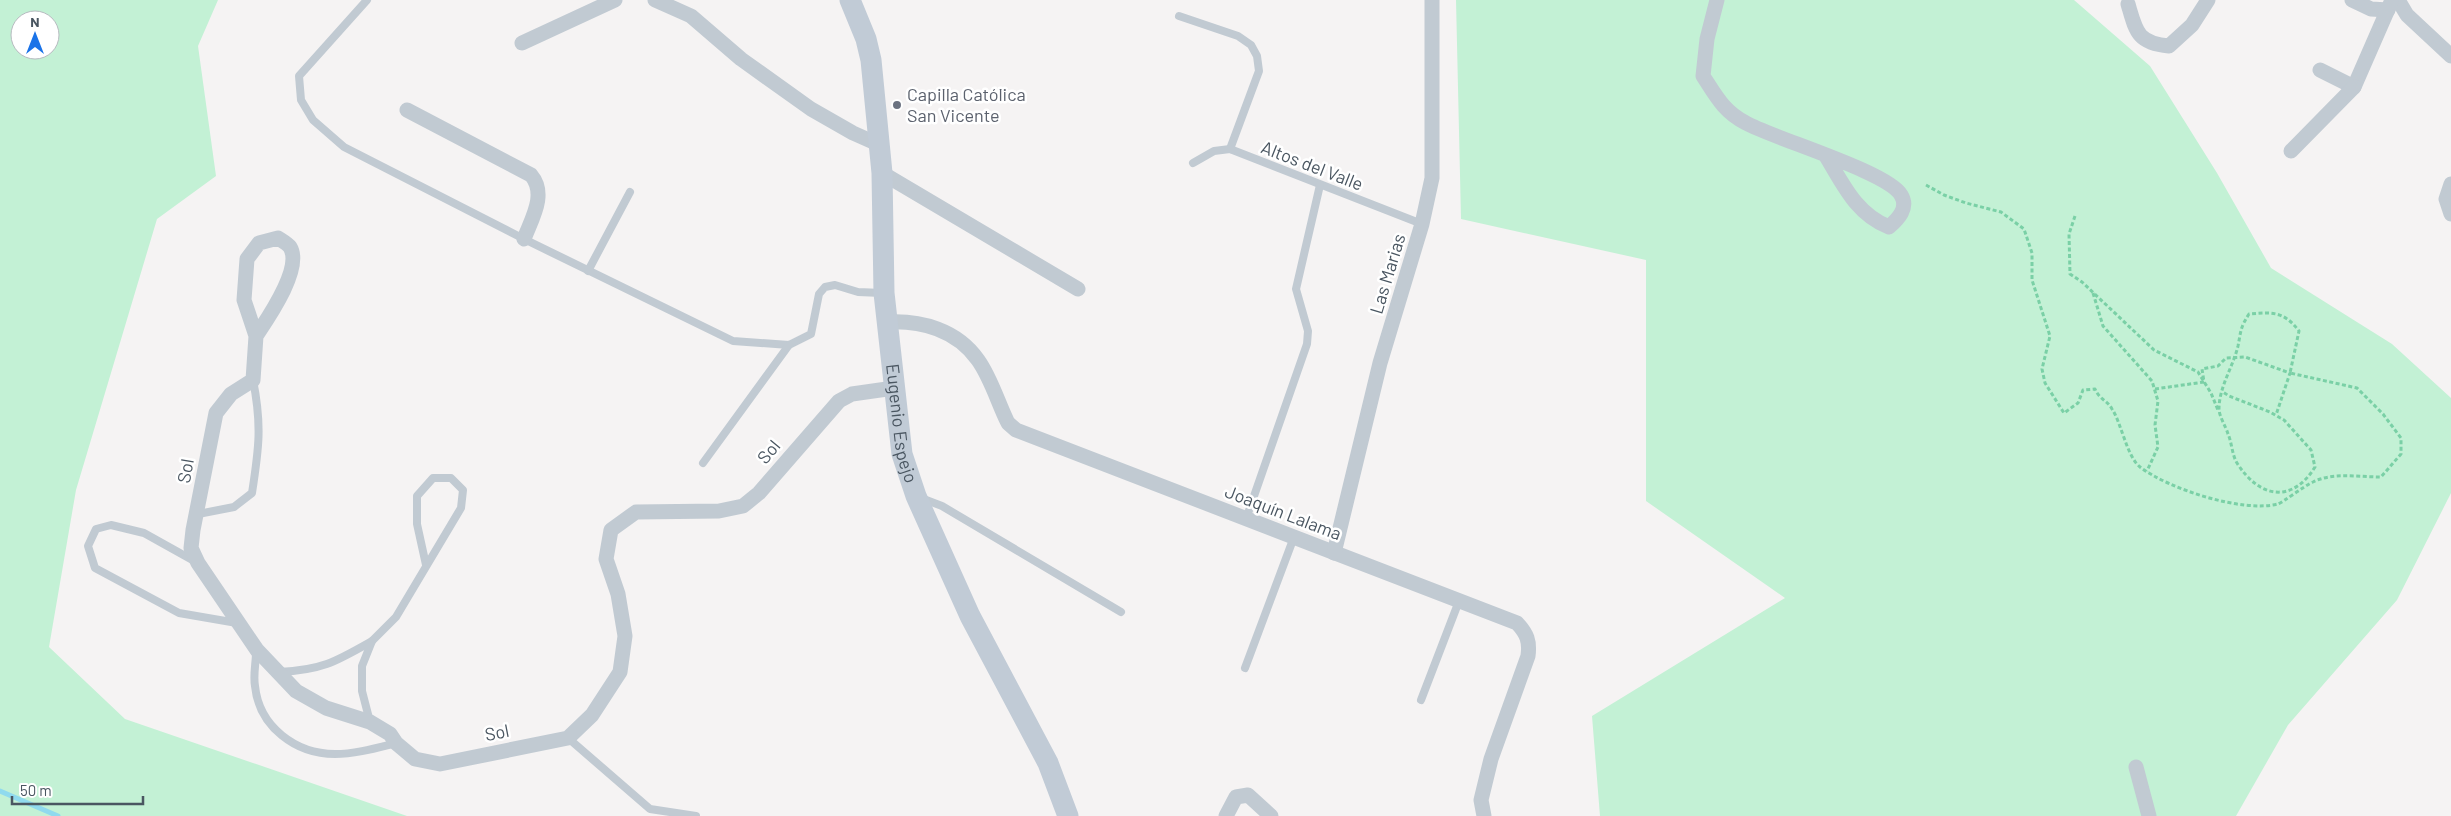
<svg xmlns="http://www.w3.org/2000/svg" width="2451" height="816" font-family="Barlow,sans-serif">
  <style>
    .green { fill: #c3f1d5; fill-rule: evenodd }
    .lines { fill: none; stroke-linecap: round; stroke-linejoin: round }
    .stream { stroke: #90daee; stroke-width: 5 }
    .path { stroke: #7ad0a6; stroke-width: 3; stroke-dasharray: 4 2.5; stroke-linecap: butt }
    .lane { stroke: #c1cad2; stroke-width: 8 }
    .street { stroke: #c1cad2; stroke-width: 15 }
    .secondary { stroke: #c1cbd6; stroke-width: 21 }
    .worship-dot { fill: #6b7280; stroke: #fff; stroke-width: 2 }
    .labels { text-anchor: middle; stroke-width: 5; stroke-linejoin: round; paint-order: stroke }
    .worship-label { font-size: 18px; fill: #5b616d; stroke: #fff; text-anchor: start }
    .street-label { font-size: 18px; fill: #4a5661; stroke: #fff }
  </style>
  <rect width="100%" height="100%" fill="#f5f3f3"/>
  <g class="green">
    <path d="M0,0H218L198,46L216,176L157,219L76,490L49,647L125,719L407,816H0ZM20,20H50V50H20Z"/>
    <path d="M1456,0H2074L2150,66L2217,173L2271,268L2392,344L2451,398V493L2397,600L2288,725L2236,816H1600L1592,716L1785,598L1646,501V260L1461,219Z"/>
  </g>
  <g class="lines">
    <path class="stream" d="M0,791L58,816"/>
    <g class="path">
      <path d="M1926,185L1944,195L1966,203L2001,212L2024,229L2032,253V280L2050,336L2042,369L2045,383L2064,413L2078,403L2083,390L2095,389C2100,400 2107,400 2112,409C2121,422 2127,457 2140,467C2169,489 2242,513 2278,504C2282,503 2304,486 2313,482C2333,472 2359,477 2381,477L2401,454V438L2383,414L2357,388L2290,373L2299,331C2284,311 2272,312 2249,314C2240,328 2241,331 2238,346C2233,367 2219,387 2219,409C2219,416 2226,427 2228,434C2232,443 2232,455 2237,463C2259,498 2292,504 2315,467L2311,450L2284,420L2270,412L2229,396L2223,392"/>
      <path d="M2075,216L2069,234L2070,274L2082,282L2154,350L2198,372L2211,393L2218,410"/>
      <path d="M2093,293L2103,326L2152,381L2158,401L2155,425L2158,447L2147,471"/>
      <path d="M2155,389L2204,382L2202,369L2218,366L2226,358L2245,357L2290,373L2276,415"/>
    </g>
    <g class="lane">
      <path d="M367,0L299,76L301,100L313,120L344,147L524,239L733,341L789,345L811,334L819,294L825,287L835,285L858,292L882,293"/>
      <path d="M1179,16L1238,36L1251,45L1257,56L1259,71L1230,149"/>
      <path d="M1193,163L1214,151L1230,149L1422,224"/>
      <path d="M588,271L630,192"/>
      <path d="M703,463L789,345"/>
      <path d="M921,498L942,506L1121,612"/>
      <path d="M198,514L234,507L252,493C259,448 262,425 253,380"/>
      <path d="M1246,519L1307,344L1308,331L1296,289L1320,185"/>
      <path d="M196,562L144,533L111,525L96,529L88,546L95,568L179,613L237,623"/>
      <path d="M256,652C256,663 253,675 255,686C259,727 296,754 335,754C355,754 376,748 396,743"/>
      <path d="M1245,668L1294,537"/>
      <path d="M279,672C322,670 335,662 372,641"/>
      <path d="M1421,700L1459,601"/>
      <path d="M370,722L362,691V666L372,641L396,617L461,508L463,490L451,478H433L417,496V524L426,565"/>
      <path d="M568,738L650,809L696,816"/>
    </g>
    <g class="street">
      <path d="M655,0L691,16L741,59L811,109L853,133L880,145"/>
      <path d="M1717,0L1707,39L1703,76C1716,96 1724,112 1746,123C1775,139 1888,172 1901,195C1909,208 1898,219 1889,227C1856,214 1843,184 1826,156"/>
      <path d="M2352,0L2371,9L2388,10"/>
      <path d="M2398,0L2407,15L2451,56"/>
      <path d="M2128,4C2136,31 2137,43 2169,46L2192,25L2208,0"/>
      <path d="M522,43L615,0"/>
      <path d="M2320,70L2354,87L2392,0"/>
      <path d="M407,110L531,175C547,194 532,218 524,239"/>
      <path d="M2291,151L2354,87"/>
      <path d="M882,173L1078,289"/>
      <path d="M2451,184L2446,199L2451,214"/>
      <path d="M887,322C921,320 957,330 978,360C991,378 998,403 1008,423L1016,430L1517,623C1527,634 1530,641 1528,656L1491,759L1481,800L1484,816"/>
      <path d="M256,336C268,318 303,268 290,247C288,244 281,240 278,238L259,243L247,259L244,300L256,336L253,380L231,394L216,413L193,530L191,548L198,563L257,650L296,691L326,708L370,722L390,734L396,743L415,759L440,764L568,738L592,715L620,672L625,636L618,594L606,559L611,530L636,512L719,511L743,506L759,493L839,401L852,394L894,388"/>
      <path d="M1334,553L1380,363L1422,224L1432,178V0"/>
      <path d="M2136,767L2149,816"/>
      <path d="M1226,816L1236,797L1248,795L1271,816"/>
    </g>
    <path class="secondary" id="s1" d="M850,0L866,39L871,60L882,173L884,293L902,454L916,496L970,616L1048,763L1068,816"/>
  </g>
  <circle class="worship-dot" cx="897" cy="105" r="5"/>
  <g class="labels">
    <g class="worship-label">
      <text x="907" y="101">Capilla Católica<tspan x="907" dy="21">San Vicente</tspan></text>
    </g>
    <g class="street-label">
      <text transform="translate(1312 166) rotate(21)" y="6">Altos del Valle</text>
      <text transform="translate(1388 274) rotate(-73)" y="6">Las Marias</text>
      <text dy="6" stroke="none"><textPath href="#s1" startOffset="429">Eugenio Espejo</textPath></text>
      <text transform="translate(769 452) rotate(-50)" y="6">Sol</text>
      <text transform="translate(186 471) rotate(-80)" y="6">Sol</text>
      <text transform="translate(1283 513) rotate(21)" y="6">Joaquín Lalama</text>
      <text transform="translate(497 733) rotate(-11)" y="6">Sol</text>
    </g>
  </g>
  <g transform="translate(35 35)"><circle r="24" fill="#ffffff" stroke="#b7bbc0"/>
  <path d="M0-4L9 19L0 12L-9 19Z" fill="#1a73e8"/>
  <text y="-8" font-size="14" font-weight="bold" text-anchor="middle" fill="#4a5661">N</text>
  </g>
  <path d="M12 796v8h131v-8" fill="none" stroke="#4a5661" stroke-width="2.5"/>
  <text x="20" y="796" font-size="15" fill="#4a5661" stroke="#ffffff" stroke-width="4" paint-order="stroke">50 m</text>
</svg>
